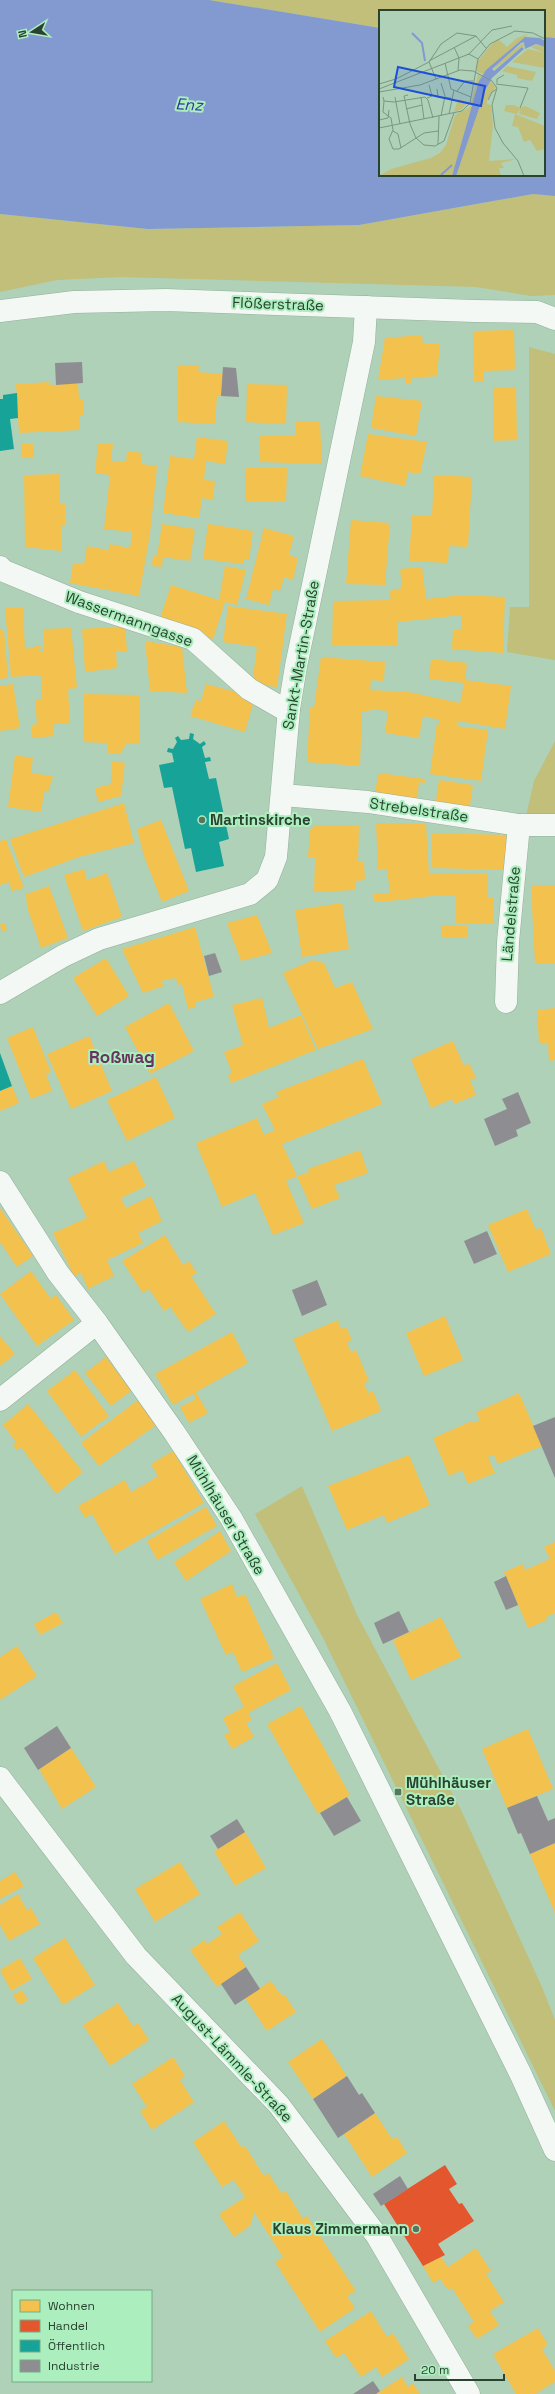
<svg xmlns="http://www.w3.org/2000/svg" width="555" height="2394" font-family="'Space Grotesk',sans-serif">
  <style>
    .green { fill: #c1bf79 }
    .water { fill: #829ad0 }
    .homes { fill: #f2c14e }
    .shops { fill: #e4572e }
    .public { fill: #17a398 }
    .industry { fill: #8d8d92 }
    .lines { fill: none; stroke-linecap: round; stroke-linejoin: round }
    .minor-casing { stroke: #94af9b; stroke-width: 23 }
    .minor { stroke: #f3f8f4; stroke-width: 22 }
    .poi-dot { fill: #587560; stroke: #adeebf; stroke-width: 1.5 }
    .labels { text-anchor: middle; stroke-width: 4; stroke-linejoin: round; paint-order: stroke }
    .street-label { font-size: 15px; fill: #294330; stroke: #adeebf }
    .poi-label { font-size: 15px; font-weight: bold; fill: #294330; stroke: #adeebf; text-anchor: start }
    .water-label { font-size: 16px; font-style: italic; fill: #2e369c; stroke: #adeebf }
    .quarter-label { font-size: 17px; font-weight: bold; fill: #693361; stroke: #adeebf }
    .inset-river { fill: none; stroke: #829ad0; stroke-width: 2 }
    .inset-road { fill: none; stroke: #799882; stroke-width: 1 }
    .view { fill: #1d4ed8; fill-opacity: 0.15; stroke: #1d4ed8; stroke-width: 2 }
    .inset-edge { fill: none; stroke: #294330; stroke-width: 2 }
  </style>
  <rect width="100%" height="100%" fill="#afd1b8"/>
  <g class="green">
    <path d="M209,0H555V38L544,37V11H380V28Z"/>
    <path d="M533,194L555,196V295L531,296L476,287L121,277L57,280L0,292V214L148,229L359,225Z"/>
    <path d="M529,347L555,354V660L507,652L510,607H529Z"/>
    <path d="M555,741V815L526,816L534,781Z"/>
    <path d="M302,1486L357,1615L462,1812L542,1987L555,2020V2111L322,1636L255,1514Z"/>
  </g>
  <path class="water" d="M0,0H209L380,28V175H544V37L555,38V196L533,194L359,225L148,229L0,214Z"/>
  <g class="homes">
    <path d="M514,330L515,370L483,371V382H474L473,331Z"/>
    <path d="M422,335L423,344L440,343L437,376L411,378L412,383H405V378L378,380L385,338Z"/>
    <path d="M178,365L199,366L198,372L223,374L221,396H217L215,424L177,422Z"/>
    <path d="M50,382V385L78,383L79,399H83L84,415H79L80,430L19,433L16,384Z"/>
    <path d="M247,384L287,385L286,424L246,422Z"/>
    <path d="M493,387H516L517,440L493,441Z"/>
    <path d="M376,396L422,401L416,436L371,428Z"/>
    <path d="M296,421L320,422L322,464L259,462V435L296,436Z"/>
    <path d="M368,434L427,442L420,474L408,472L405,486L360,476Z"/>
    <path d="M197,437L228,441L225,464L206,461L204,480L215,481L213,500L202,498L199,518L163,513L170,456L194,459Z"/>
    <path d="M98,443L113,444L111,461L126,462L127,451L142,453L141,464L157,466L150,534L139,596L70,583L73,563L84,564L87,546L109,550L110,544L130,548L132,532L104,529L110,475L95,473Z"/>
    <path d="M21,444H34V457L21,458Z"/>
    <path d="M246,468H287L286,501H245Z"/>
    <path d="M60,474V504L65,503V525H61V551L25,547L24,475Z"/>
    <path d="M434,475L472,477L468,547L449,546L448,563L409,561L412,515L432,516Z"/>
    <path d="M351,520L390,523L385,585L346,584Z"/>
    <path d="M162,524L195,529L190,561L163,557L162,567L152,566L153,555L157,556Z"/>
    <path d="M208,524L253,531L249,560L243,559V564L203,559Z"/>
    <path d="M264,528L294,536L289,555L298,558L293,580L284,577L280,591L273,589L269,605L246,599Z"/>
    <path d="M225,566L246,570L237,605L225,602L213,639L159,622L171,585L219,600Z"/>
    <path d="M422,567L426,599L463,595L505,597L503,653L452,649L453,629H462V615L398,622V646H332L333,601L391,600L389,591L402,588L400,569Z"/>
    <path d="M228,606L287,614L277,687L252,684L257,647L223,642Z"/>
    <path d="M5,607L23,608L25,649L41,645L40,651H44L43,629L71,628L77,688L68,689L70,723L53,724L54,736L32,738L31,725L37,724L35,700L41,699V675L11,677Z"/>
    <path d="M125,626L127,651H116L117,668L85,672L82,629Z"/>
    <path d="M0,630H4L8,678L0,679Z"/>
    <path d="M145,641L182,647L187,693L150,691Z"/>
    <path d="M321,657L385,662L384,681L371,680L370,690L409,692L460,703L464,683L429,679L431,659L467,663L465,680L511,686L505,729L458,721L457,726L488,730L481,781L430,774L437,723L439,724L440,720L423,716L419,738L385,733L388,711L369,709V712L362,711L360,766L307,762L310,708H314Z"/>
    <path d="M13,684L20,728L0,731V686Z"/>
    <path d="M206,684L255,697L245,732L190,716L196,700L201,701Z"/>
    <path d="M84,694L140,695V743H127L120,754H107V743L83,742Z"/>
    <path d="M15,755L33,758L31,773L53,776L48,792H44L41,812L8,807Z"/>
    <path d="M112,761L125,763L121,796L98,802L95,788L111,784Z"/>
    <path d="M379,773L425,779V783L419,782L417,801L374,795Z"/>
    <path d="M439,780L473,785L469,812L435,807Z"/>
    <path d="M124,803L134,843L79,857L24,877L10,839Z"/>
    <path d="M161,820L189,891L162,902L144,856L137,829Z"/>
    <path d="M376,823L426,824L429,873L488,874V898H494L493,923H456V896H432L390,901H374V894L390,893L387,869L378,870Z"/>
    <path d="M316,825L359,826L358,862H364L365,880L355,881V890L314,892L315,858L308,857L310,830Z"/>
    <path d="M432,833L510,835L505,870L431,868Z"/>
    <path d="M6,839L24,888L12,891L9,882L0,885V841Z"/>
    <path d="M84,869L87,880L107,873L122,917L83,931L64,875Z"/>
    <path d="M555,885V963L535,964L531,886Z"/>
    <path d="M49,886L68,938L41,948L27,907L26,894Z"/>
    <path d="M342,903L349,949L302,957L295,910Z"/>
    <path d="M257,915L272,953L241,961L227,923Z"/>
    <path d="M5,923L7,929L2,932L0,924Z"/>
    <rect x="441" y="925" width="26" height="13"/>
    <path d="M195,927L214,997L195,1002L196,1007L188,1009L182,984L178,985L176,978L161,981L164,986L143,993L122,949Z"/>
    <path d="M106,958L129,996L97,1016L73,978Z"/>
    <path d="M313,960L324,963L335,988L352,982L373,1029L318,1049L283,973Z"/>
    <path d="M262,998L269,1028L301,1015L316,1050L231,1083L228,1075L232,1073L224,1052L243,1045L232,1005Z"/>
    <path d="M169,1003L194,1051L150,1074L125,1027Z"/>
    <path d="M555,1008V1060L549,1061L548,1043H539L537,1010Z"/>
    <path d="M33,1027L51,1072L46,1074L52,1091L31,1099L7,1038Z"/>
    <path d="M89,1036L112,1091L71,1109L47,1054Z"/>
    <path d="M453,1041L464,1066L469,1063L476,1078L470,1080L476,1095L454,1104L452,1099L431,1108L411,1059Z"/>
    <path d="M363,1059L382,1104L282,1144L297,1176L286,1181L304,1223L273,1235L255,1193L222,1207L196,1143L257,1118L264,1135L275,1130L262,1104L279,1097L276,1092Z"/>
    <path d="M156,1077L175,1118L127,1141L107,1100Z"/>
    <path d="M12,1086L19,1103L0,1111V1091Z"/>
    <path d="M360,1150L368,1173L334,1185L340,1198L312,1209L297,1176L309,1172L308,1169Z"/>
    <path d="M104,1161L109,1172L134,1161L146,1186L121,1198L126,1208L151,1196L162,1221L138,1233L143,1243L107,1260L114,1276L88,1289L81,1273L74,1276L53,1233L87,1218L68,1178Z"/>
    <path d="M0,1208L33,1256L17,1267L0,1242Z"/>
    <path d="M527,1209L536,1230L541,1228L551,1254L508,1272L488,1225Z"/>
    <path d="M165,1235L183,1265L189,1261L197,1273L191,1276L216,1314L188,1332L170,1307L164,1311L149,1289L143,1293L122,1261Z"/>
    <path d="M31,1271L51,1299L56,1295L74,1320L37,1346L0,1294Z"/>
    <path d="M445,1316L463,1360L424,1376L406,1333Z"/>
    <path d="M338,1320L341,1329L346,1327L352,1340L347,1342L351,1352L356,1350L369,1381L364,1383L368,1393L373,1391L381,1411L332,1431L293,1339Z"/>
    <path d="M232,1332L248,1363L196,1392L208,1413L189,1423L180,1407L196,1399L193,1394L173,1405L155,1374Z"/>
    <path d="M0,1336L15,1354L0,1366Z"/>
    <path d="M106,1357L131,1391L111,1406L85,1373Z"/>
    <path d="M75,1370L109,1416L81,1437L47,1391Z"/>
    <path d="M519,1393L542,1446L498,1464L494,1455L488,1457L495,1473L468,1484L462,1470L449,1476L433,1438L472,1421L473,1423L480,1420L476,1412Z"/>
    <path d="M138,1400L156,1425L99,1466L81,1443Z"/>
    <path d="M28,1404L83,1472L56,1494L21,1447L17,1450L13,1445L16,1442L3,1425Z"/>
    <path d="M173,1451L204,1503L115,1554L92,1514L85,1518L78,1506L125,1480L131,1492L147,1483L158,1476L151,1464Z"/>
    <path d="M409,1455L430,1505L387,1523L384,1515L347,1530L328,1486Z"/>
    <path d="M206,1507L217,1526L157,1560L147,1541Z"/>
    <path d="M220,1531L231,1551L186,1581L174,1562Z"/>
    <path d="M555,1542V1613L546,1617L547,1620L528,1628L504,1572L523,1564L525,1570L550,1559L544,1547Z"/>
    <path d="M232,1584L237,1597L245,1594L274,1658L242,1672L233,1652L226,1655L200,1599Z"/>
    <path d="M56,1612L63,1623L40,1635L34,1624Z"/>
    <path d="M441,1617L461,1657L411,1680L393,1640Z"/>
    <path d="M17,1646L37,1676L0,1700V1657Z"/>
    <path d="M277,1663L291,1690L248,1713L252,1720L246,1723L254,1737L232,1749L224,1735L230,1732L223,1718L244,1707L233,1686Z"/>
    <path d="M301,1706L350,1795L318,1814L267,1724Z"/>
    <path d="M528,1729L553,1789L507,1808L482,1749Z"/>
    <path d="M71,1748L96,1787L62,1809L39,1769Z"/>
    <path d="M245,1832L266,1868L235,1886L214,1851Z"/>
    <path d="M555,1843V1913L530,1854Z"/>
    <path d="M180,1862L200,1894L155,1922L135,1889Z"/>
    <path d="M15,1872L24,1886L0,1899V1881Z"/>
    <path d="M18,1894L27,1910L31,1908L40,1924L9,1941L0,1925V1905Z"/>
    <path d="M240,1912L259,1941L238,1955L246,1967L217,1987L190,1950L205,1940L207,1944L222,1934L217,1927Z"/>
    <path d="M65,1938L95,1985L63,2005L33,1958Z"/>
    <path d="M20,1958L32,1979L11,1991L0,1970Z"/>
    <path d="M271,1981L282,1996L284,1994L296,2012L267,2031L245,1998Z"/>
    <path d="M22,1990L28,2000L19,2005L13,1995Z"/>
    <path d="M118,2003L133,2026L138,2023L149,2040L110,2066L83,2025Z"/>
    <path d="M322,2039L347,2076L313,2099L288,2062Z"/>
    <path d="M173,2057L185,2076L180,2080L194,2102L152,2130L140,2111L147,2107L132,2084Z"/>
    <path d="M375,2113L392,2139L397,2137L407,2153L372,2177L344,2134Z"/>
    <path d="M224,2121L242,2148L245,2146L264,2176L268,2173L282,2194L286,2191L303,2219L307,2216L356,2291L347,2296L355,2308L320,2332L275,2262L283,2257L254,2212L250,2226L234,2237L219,2214L245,2197L234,2180L222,2187L193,2142Z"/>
    <path d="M476,2248L491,2271L486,2274L504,2302L490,2311L499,2325L477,2339L468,2326L474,2322L452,2288L448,2290L440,2279L433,2283L423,2266L441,2257L448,2267Z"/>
    <path d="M371,2311L387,2337L393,2333L409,2359L382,2377L376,2367L361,2377L344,2353L336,2358L325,2341Z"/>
    <path d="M538,2328L548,2345L542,2349L555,2371V2382L535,2394H516L493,2354Z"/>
    <path d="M402,2377L408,2387L413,2383L420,2394H376Z"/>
  </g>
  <path class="shops" d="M445,2165L457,2184L449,2189L459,2204L462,2203L474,2221L438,2244L445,2255L423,2266L384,2204Z"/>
  <g class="public">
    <path d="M17,393L18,418L10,419L14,449L0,451V399H3V395Z"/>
    <path d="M190,733L194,734L193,739L200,744L204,741L206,744L202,747L205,758L210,757L211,761L205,762L209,779L216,778L229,839L219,842L224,866L196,872L191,848L185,849L172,787L164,788L159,765L174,762L172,753L167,752L168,748L173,749L177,742L175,738L178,736L181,740L189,739Z"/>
    <path d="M0,1053L12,1086L0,1091Z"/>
  </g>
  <g class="industry">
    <path d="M82,362L83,383L56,385L55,363Z"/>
    <path d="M223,367L236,368L239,397L221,396Z"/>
    <path d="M215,953L222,972L209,976L204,956Z"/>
    <path d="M518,1092L531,1123L516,1130L518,1136L495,1146L484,1119L507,1109L502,1099Z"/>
    <path d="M487,1231L497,1254L474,1264L464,1241Z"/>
    <path d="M317,1280L327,1305L302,1316L292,1290Z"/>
    <path d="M555,1417V1478L533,1426Z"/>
    <path d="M506,1576L518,1605L506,1610L494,1582Z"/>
    <path d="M399,1611L409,1632L383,1644L374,1623Z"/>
    <path d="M57,1726L71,1748L38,1770L24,1748Z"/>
    <path d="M537,1796L548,1821L555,1818V1843L530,1854L521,1833L518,1834L507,1808Z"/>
    <path d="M347,1797L361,1821L334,1836L320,1813Z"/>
    <path d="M237,1819L245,1832L218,1849L210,1836Z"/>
    <path d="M246,1967L260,1989L235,2005L221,1984Z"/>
    <path d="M347,2076L359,2095L362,2093L375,2113L338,2138L313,2099Z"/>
    <path d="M400,2176L408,2189L381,2206L373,2194Z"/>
    <path d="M373,2381L380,2391L376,2394H353Z"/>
  </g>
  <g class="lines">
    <g class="minor-casing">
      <g id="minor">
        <path d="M0,311L74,302L166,300L474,311L537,312L555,319"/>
        <path d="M0,567L4,571L79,602L193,639L249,689L282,708L289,709"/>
        <path d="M282,795L368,802L519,825H555"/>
        <path d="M0,993L63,956L99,939L250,894L267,880L276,857L289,709L296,666L364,342L366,307"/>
        <path d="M506,1002L508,942L519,825"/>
        <path d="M0,1182L58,1273L97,1323L174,1432L231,1518L340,1711L521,2075L555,2150"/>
        <path d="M0,1400L97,1323"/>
        <path d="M0,1778L136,1956L279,2105L377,2236L469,2394"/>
      </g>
    </g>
    <use href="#minor" class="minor"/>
  </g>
  <g class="poi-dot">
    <circle cx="202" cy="820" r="4"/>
    <rect x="394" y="1788" width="8" height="8" rx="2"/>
    <circle cx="416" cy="2229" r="4"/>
  </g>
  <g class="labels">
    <g class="street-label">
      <text transform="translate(278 304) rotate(2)" y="5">Flößerstraße</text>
      <text transform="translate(129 619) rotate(20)" y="5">Wassermanngasse</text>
      <text transform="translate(301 655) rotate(-80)" y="5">Sankt-Martin-Straße</text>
      <text transform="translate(419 810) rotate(8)" y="5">Strebelstraße</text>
      <text transform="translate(511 914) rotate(-85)" y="5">Ländelstraße</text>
      <text transform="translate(226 1515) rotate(59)" y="5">Mühlhäuser Straße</text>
      <text transform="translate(232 2058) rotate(47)" y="5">August-Lämmle-Straße</text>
    </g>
    <g class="poi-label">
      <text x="210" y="825">Martinskirche</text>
      <text x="406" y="1788">Mühlhäuser<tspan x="406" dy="17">Straße</tspan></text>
      <text x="408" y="2234" text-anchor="end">Klaus Zimmermann</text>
    </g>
    <g class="water-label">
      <text transform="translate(189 104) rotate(3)" y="6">Enz</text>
    </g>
    <g class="quarter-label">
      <text x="122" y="1063">Roßwag</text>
    </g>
  </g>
  <g transform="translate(379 10)">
    <rect width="166" height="166" fill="#afd1b8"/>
    <path d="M149,24L104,64L97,61L99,51L111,36L119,29L128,37L138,28ZM145,32V36L113,61L119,53ZM157,35L166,37V58L133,52L149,39L165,43L152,37ZM128,56L157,62L153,71L138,68V65L123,61ZM99,65L103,66L97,79L94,96H100L111,71L117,77L108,90V94L112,95L114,115L110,151L137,149L122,153L125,158H120L122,166H0L12,159L52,148L61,143L67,135L76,105L91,97ZM79,89L89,92L83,99L75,102ZM127,95H135L141,98L146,96L161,103L158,109L140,104L141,99L138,104L125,101ZM136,104L166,116V139L158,141L151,130L145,132L139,117L133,116Z" fill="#c1bf79"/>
    <path d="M146,27L161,28L166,31V37L157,34L146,39L145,32L142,33L113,59L115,61L143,37L145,39L113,68L106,81L77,166H73L100,71L107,60Z" fill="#829ad0"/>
    <path class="inset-river" d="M33,23L43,33L46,51M62,165L73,155"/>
    <path class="inset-road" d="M97,26L107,38M75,37L80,48M89,45L113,20L133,16M50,51L97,26M50,52L62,34L78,23L97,26M50,52L57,69M66,53L72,79L92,87M79,61L80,48M62,73L66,86L62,106M118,73V69L125,65M0,74L17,69L50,52M117,74L149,78L141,98M0,79L90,44L99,49M58,79L59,87L72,88M78,81L86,71H94M0,82L41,75L81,60L94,61L113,71L118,78L113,95L116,118L124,133L139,151L145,166M29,85L25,86L31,114L37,128L45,135L56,136L65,131L75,103M4,87L5,91L15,92L46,87L49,90L54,108M16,87L21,114M42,87L45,109M48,88L53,86L50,75M109,90L113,82L118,79M5,91L4,102L12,108L14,120L10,129L14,139H20L45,123L59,121M27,99L43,95M70,104L75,80M0,110L9,108L10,100M0,118L83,101L91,93L99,49L111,34L136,21L154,23L166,29M14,121L19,124L22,138M59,134L60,106"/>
    <path class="view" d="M19,57L106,76L102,96L15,77Z"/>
    <rect width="166" height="166" class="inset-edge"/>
  </g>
  <rect x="12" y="2290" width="140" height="92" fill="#adeebf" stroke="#78aa86"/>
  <rect x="20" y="2300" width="20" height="12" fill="#f2c14e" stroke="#78aa86"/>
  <text x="48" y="2310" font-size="12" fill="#294330">Wohnen</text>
  <rect x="20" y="2320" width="20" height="12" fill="#e4572e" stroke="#78aa86"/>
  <text x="48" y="2330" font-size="12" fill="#294330">Handel</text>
  <rect x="20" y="2340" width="20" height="12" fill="#17a398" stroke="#78aa86"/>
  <text x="48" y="2350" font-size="12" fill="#294330">Öffentlich</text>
  <rect x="20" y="2360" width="20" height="12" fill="#8d8d92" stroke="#78aa86"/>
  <text x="48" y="2370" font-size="12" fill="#294330">Industrie</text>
  <g transform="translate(32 32) rotate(258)" stroke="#adeebf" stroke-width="3" paint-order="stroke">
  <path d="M0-3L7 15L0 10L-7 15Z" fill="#294330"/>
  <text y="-6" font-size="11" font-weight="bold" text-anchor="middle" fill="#294330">N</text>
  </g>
  <path d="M415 2374v6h89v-6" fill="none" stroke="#294330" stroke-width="2"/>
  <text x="421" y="2374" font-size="12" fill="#294330" stroke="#adeebf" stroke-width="3" paint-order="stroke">20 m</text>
</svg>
